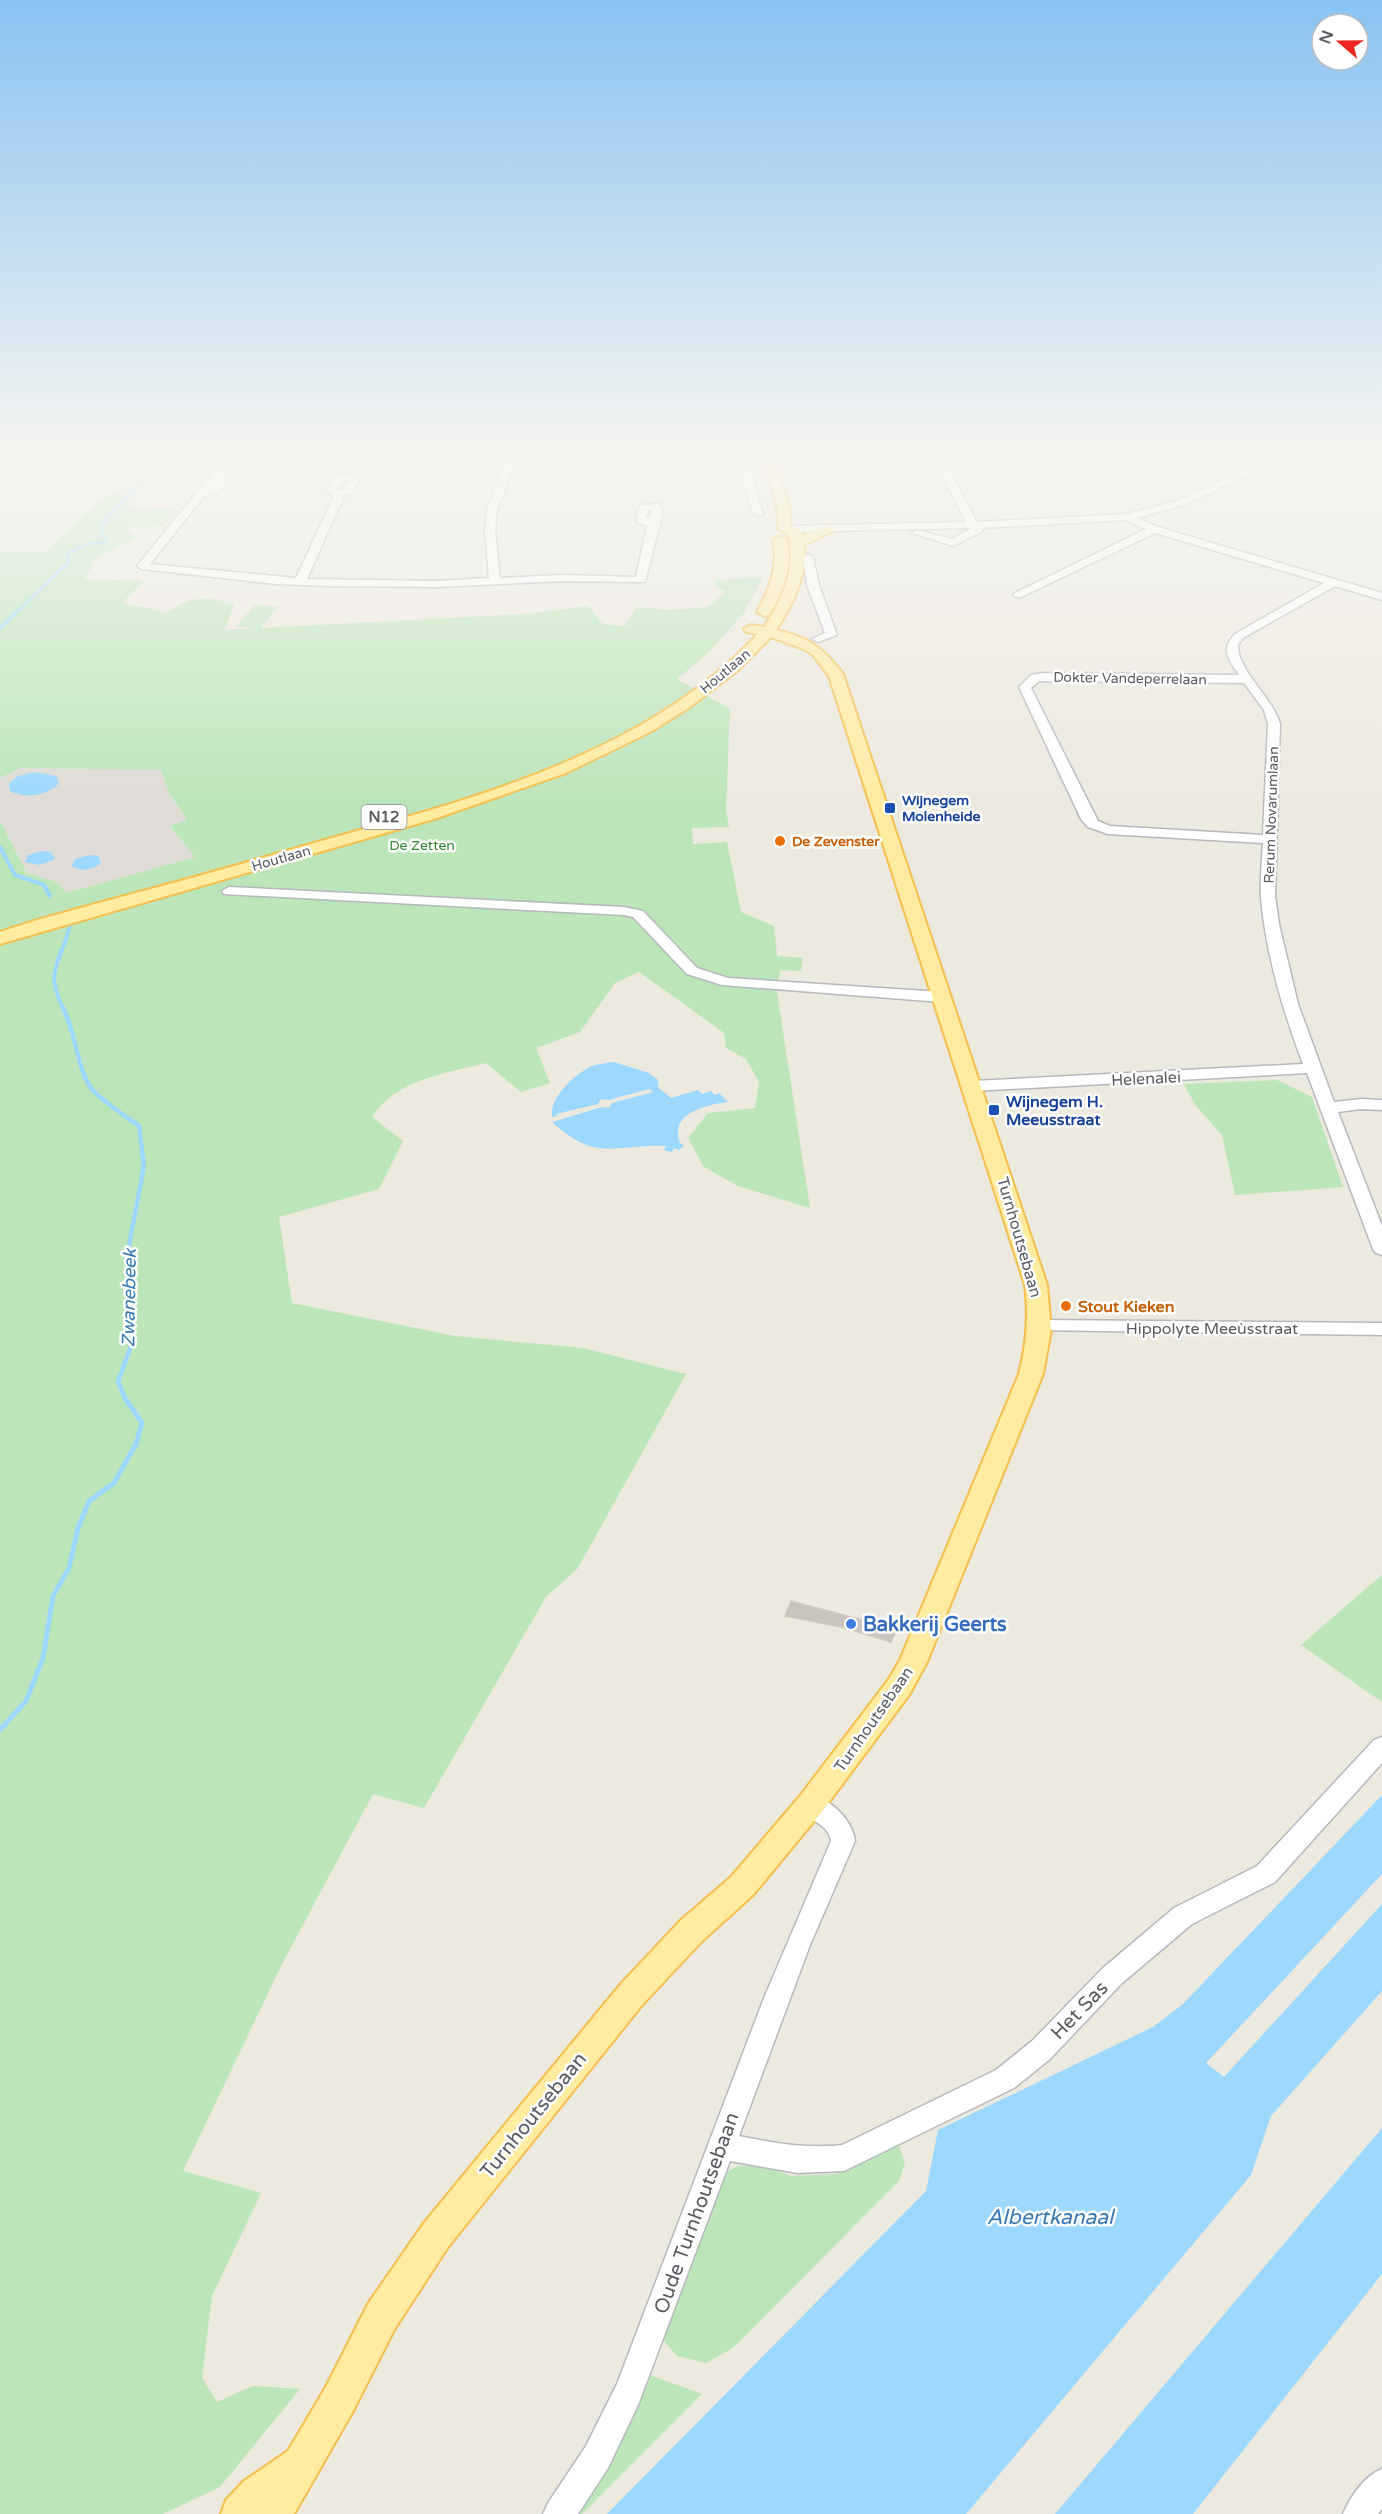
<svg xmlns="http://www.w3.org/2000/svg" width="1382" height="2514" font-family="'Varela Round',sans-serif">
  <style>
    .industrial { fill: #dfdcd7 }
    .green { fill: #bce5ba }
    .water { fill: #9cd8ff }
    .lines { fill: none; stroke-linecap: round; stroke-linejoin: round }
    .stream-far3 { stroke: #9cd8ff; stroke-width: 3 }
    .stream-far2 { stroke: #9cd8ff; stroke-width: 4 }
    .stream-far1 { stroke: #9cd8ff; stroke-width: 4.5 }
    .stream { stroke: #9cd8ff; stroke-width: 5 }
    .building { fill: #c9c5be; stroke: #d1cabd; stroke-width: 1.5 }
    .minor-casing { stroke: #b5b8bd; stroke-width: 3 }
    .major-casing { stroke: #f6bf4e; stroke-width: 4 }
    .minor { fill: #fff; fill-rule: evenodd }
    .major { fill: #ffeca1; fill-rule: evenodd }
    .transit-dot { fill: #1a4fb4; stroke: #fff; stroke-width: 2 }
    .food-dot { fill: #e8710a; stroke: #fff; stroke-width: 2 }
    .shop-dot { fill: #3f7fe0; stroke: #fff; stroke-width: 2 }
    .labels { text-anchor: middle; stroke-width: 5; stroke-linejoin: round; paint-order: stroke }
    .far-street-label { font-size: 14px; fill: #585c61; stroke: #fff }
    .far-transit-label { font-size: 14px; font-weight: bold; fill: #164399; stroke: #fff; text-anchor: start }
    .far-food-label { font-size: 14px; font-weight: bold; fill: #c56008; stroke: #fff; text-anchor: start }
    .far-park-label { font-size: 14px; fill: #318731; stroke: #fff }
    .shield { fill: #fff; stroke: #8a8d90; stroke-width: 1.5 }
    .shield-label { font-size: 15px; font-weight: bold; fill: #585c61 }
    .street-label { font-size: 16px; fill: #585c61; stroke: #fff }
    .transit-label { font-size: 16px; font-weight: bold; fill: #164399; stroke: #fff; text-anchor: start }
    .food-label { font-size: 16px; font-weight: bold; fill: #c56008; stroke: #fff; text-anchor: start }
    .water-label { font-size: 18px; font-style: italic; fill: #3779b4; stroke: #fff }
    .near-shop-label { font-size: 20px; font-weight: bold; fill: #366cbe; stroke: #fff; text-anchor: start }
    .near-street-label { font-size: 20px; fill: #585c61; stroke: #fff }
    .near-water-label { font-size: 21px; font-style: italic; fill: #3779b4; stroke: #fff }
  </style>
  <rect width="100%" height="100%" fill="#ece9df"/>
  <path class="industrial" d="M20,768L161,770L169,793L188,821L170,827L196,857L65,893L57,882L27,873L0,821V778Z"/>
  <g class="green">
    <path d="M145,482L124,506L178,509L163,526L125,528L137,538L95,559L85,579L144,581L122,603L167,612C194,596 205,595 234,605L225,630L254,628L236,626L255,605L278,607L260,628L525,614L588,606L603,624L625,626L636,607L671,610L707,607L726,592L714,586L715,580L763,577L744,613L707,654L677,679L730,709L726,810L729,827L692,828L693,844L727,842L741,912L774,926L777,956L803,958L801,971L780,970L777,992L810,1208L738,1186L704,1167L688,1138L708,1113L755,1108L759,1082L746,1059L726,1048L724,1033L639,972L615,983L580,1032L536,1048L550,1083L521,1092L486,1063C446,1073 395,1080 372,1117L403,1141L379,1189L279,1217L292,1303L455,1336L583,1348L686,1374L578,1568L546,1597L424,1808L373,1794L282,1964L183,2171L261,2193L212,2296L202,2378L217,2402L253,2386L300,2389L220,2487L163,2514H0V821L27,873L57,882L66,893L195,857L170,826L187,820L169,793L161,770L20,768L0,778V552H45L102,497Z"/>
    <path d="M1277,1080L1312,1097L1343,1187L1235,1195L1222,1135L1196,1106L1184,1084Z"/>
    <path d="M1382,1575V1702L1301,1645Z"/>
    <path d="M898,2143L905,2163L899,2181L733,2348L706,2363L677,2356L663,2340L726,2172L738,2166L758,2165L792,2176L835,2174Z"/>
    <path d="M647,2374L702,2394L582,2514H577Z"/>
  </g>
  <g class="water">
    <path d="M34,772L56,776L59,783C48,796 25,799 10,791L9,784L18,776Z"/>
    <path d="M42,851L51,852L55,859L40,865L25,862L28,855Z"/>
    <path d="M89,855L98,856L101,863C93,870 81,872 72,866L75,859Z"/>
    <path d="M614,1062L649,1073L658,1080C656,1091 665,1091 671,1098L698,1090L702,1094L711,1091L715,1095L719,1093L728,1102C711,1104 676,1111 678,1134C678,1139 679,1143 684,1146L679,1150L674,1148L672,1152L664,1150L666,1146C614,1144 597,1163 552,1122L602,1107L609,1108L612,1103L653,1092L650,1089L608,1100L601,1099L598,1104L556,1114L557,1116L552,1117C549,1098 574,1075 590,1067C598,1064 605,1063 614,1062Z"/>
    <path d="M1382,1795V1874L1206,2063L1224,2077L1382,1904V1991L1271,2116L1251,2175L966,2514H607L926,2191L938,2130L1153,2027L1183,2004Z"/>
    <path d="M1382,2128V2274L1193,2514H1055Z"/>
  </g>
  <g class="lines">
    <path class="stream-far3" d="M0,628L68,563V553L88,544L106,542L101,527L105,521L150,471L154,463L166,455"/>
    <g class="stream-far2">
      <path d="M0,847L15,875L44,885L50,896"/>
      <path d="M64,1010C43,969 61,964 70,925"/>
    </g>
    <path class="stream-far1" d="M63,1008C76,1033 76,1065 91,1088C100,1100 126,1116 139,1126L144,1166L127,1256L131,1346L118,1382L126,1400"/>
    <path class="stream" d="M0,1730L26,1701L43,1658L53,1596L69,1568L78,1528L89,1501L114,1483L136,1444L142,1423L125,1398"/>
  </g>
  <path class="building" d="M791,1601L832,1612L897,1629L891,1642L846,1628L785,1616Z"/>
  <g class="lines">
    <g class="minor-casing">
      <g id="minor">
        <path d="M12,455L0,464L1,455Z"/>
        <path d="M507,455H517L497,511L495,531L500,578L563,575L636,577L647,526L637,522L636,514L641,505L659,504L663,512L645,582L563,581L438,587L328,586L276,584L142,569L137,566L214,471H232V475L218,492L205,495L150,564L296,578L334,496L326,492L332,480L344,473L360,478L351,494L344,496L307,579L438,581L489,578L485,531L487,511ZM346,479L349,480L343,490H337ZM652,509L650,519L646,518L649,510Z"/>
        <path d="M736,455H746L763,514L762,516L753,514Z"/>
        <path d="M931,455H941L977,522L1127,514L1177,501L1275,455H1288L1185,505L1137,518L1158,527L1382,593V600L1335,586L1243,638L1238,645C1238,672 1272,696 1280,724L1275,896L1279,924L1298,1004L1334,1102L1361,1099L1382,1100V1110L1361,1109L1338,1112L1382,1226V1255L1376,1253L1373,1249L1307,1073L973,1091L965,1086L973,1081L1303,1064C1283,1011 1266,955 1261,898C1260,880 1262,861 1263,843L1108,834L1088,827L1081,819L1019,687L1031,675L1043,673L1239,675C1228,659 1220,650 1235,634L1324,583L1155,533L1019,598L1013,595L1015,593L1146,529L1126,520L983,528V531L953,546L912,533L917,530L952,539L972,528L785,532L780,529L785,526L966,522ZM1039,681L1244,683L1264,710L1268,724L1263,835L1110,826L1098,821L1031,688Z"/>
        <path d="M1054,455H1066L1065,457C1072,458 1081,455 1089,455L1070,464L1053,460L1051,458Z"/>
        <path d="M808,554L813,557L819,585L837,635L818,642L812,639L825,633L807,585L803,557Z"/>
        <path d="M229,887L624,907L643,911L697,968L728,978L941,992L949,997L941,1002L722,985L687,974L633,917L624,915L224,894L222,891Z"/>
        <path d="M1042,1320L1382,1323V1335L1035,1330L1033,1326L1035,1322Z"/>
        <path d="M1382,1737V1763L1275,1882L1192,1924L1121,1984L1050,2059L1014,2088L844,2171L798,2173L730,2161L638,2405L608,2468L578,2514H543L548,2503L586,2446L617,2384L764,1998L831,1841C829,1823 805,1820 798,1805L802,1798C824,1790 853,1819 855,1841L810,1945L739,2136C773,2143 807,2149 842,2145L996,2070L1032,2041L1103,1968L1174,1908L1257,1866L1374,1740Z"/>
        <path d="M1382,2469V2509L1378,2514H1343C1351,2496 1364,2476 1382,2469Z"/>
      </g>
    </g>
    <g class="major-casing">
      <g id="major">
        <path d="M761,455H773L789,505L791,527L799,529L802,536L828,526L835,530L804,545C807,576 793,605 776,630C810,638 822,647 843,674L1047,1285L1051,1330L1043,1374L927,1662L909,1695L820,1814L753,1895L702,1941L642,2005L448,2247L394,2330L353,2411L294,2514H221L226,2500L244,2481L288,2451L327,2385L368,2304L424,2223L620,1985L680,1921L731,1877L800,1796L889,1679L900,1660L1019,1374C1027,1343 1029,1316 1025,1285L829,676L813,655L806,650L771,637L737,671L690,707L650,732L566,773L434,819L0,944V932C46,916 93,905 139,892C211,873 282,852 353,832C494,793 651,747 755,637L757,634L746,632L744,629L751,625L764,627C782,601 797,566 788,534L778,529L777,505Z"/>
        <path d="M780,536L787,540C793,566 783,593 769,615L764,616L757,612C769,590 779,566 773,540Z"/>
      </g>
    </g>
    <use href="#minor" class="minor"/>
    <use href="#major" class="major"/>
  </g>
  <linearGradient id="sky" x2="0" y2="1"><stop stop-color="#89c2f1"/><stop offset="0.56" stop-color="#f6f5f1"/><stop offset="1" stop-color="#f6f5f1" stop-opacity="0"/></linearGradient>
  <rect width="1382" height="807" fill="url(#sky)"/>
  <g class="transit-dot">
    <rect x="884" y="802" width="12" height="12" rx="3"/>
    <rect x="988" y="1104" width="12" height="12" rx="3"/>
  </g>
  <g class="food-dot">
    <circle cx="780" cy="841" r="6"/>
    <circle cx="1066" cy="1306" r="6"/>
  </g>
  <circle class="shop-dot" cx="851" cy="1624" r="6"/>
  <g class="labels">
    <g class="far-street-label">
      <text transform="translate(725 671) rotate(-40)" y="5">Houtlaan</text>
      <text transform="translate(1130 678) rotate(1)" y="5">Dokter Vandeperrelaan</text>
      <text transform="translate(1271 815) rotate(-88)" y="5">Rerum Novarumlaan</text>
      <text transform="translate(281 858) rotate(-16)" y="5">Houtlaan</text>
    </g>
    <g class="far-transit-label">
      <text x="902" y="805">Wijnegem<tspan x="902" dy="16">Molenheide</tspan></text>
    </g>
    <g class="far-food-label">
      <text x="792" y="846">De Zevenster</text>
    </g>
    <g class="far-park-label">
      <text x="422" y="850">De Zetten</text>
    </g>
    <rect class="shield" x="361.5" y="805" width="45" height="24" rx="4.5"/>
    <g class="shield-label">
      <text x="384" y="822">N12</text>
    </g>
    <g class="street-label">
      <text transform="translate(1146 1078) rotate(-3)" y="6">Helenalei</text>
      <text transform="translate(1020 1237) rotate(74)" y="6">Turnhoutsebaan</text>
      <text x="1212" y="1334">Hippolyte Meeùsstraat</text>
      <text transform="translate(873 1719) rotate(-55)" y="6">Turnhoutsebaan</text>
    </g>
    <g class="transit-label">
      <text x="1006" y="1107">Wijnegem H.<tspan x="1006" dy="18">Meeusstraat</tspan></text>
    </g>
    <g class="food-label">
      <text x="1078" y="1312">Stout Kieken</text>
    </g>
    <g class="water-label">
      <text transform="translate(129 1298) rotate(-89)" y="6">Zwanebeek</text>
    </g>
    <g class="near-shop-label">
      <text x="863" y="1631">Bakkerij Geerts</text>
    </g>
    <g class="near-street-label">
      <text transform="translate(1079 2010) rotate(-46)" y="7">Het Sas</text>
      <text transform="translate(533 2115) rotate(-51)" y="7">Turnhoutsebaan</text>
      <text transform="translate(696 2213) rotate(-70)" y="7">Oude Turnhoutsebaan</text>
    </g>
    <g class="near-water-label">
      <text x="1050" y="2224">Albertkanaal</text>
    </g>
  </g>
  <g transform="translate(1340 42) rotate(290)"><circle r="28" fill="#ffffff" stroke="#bcbec0" stroke-width="1.5"/>
  <path d="M0-4.5L10 22L0 15L-10 22Z" fill="#ef2822"/>
  <text y="-9" font-size="16" font-weight="bold" text-anchor="middle" fill="#585c61">N</text>
  </g>
</svg>
